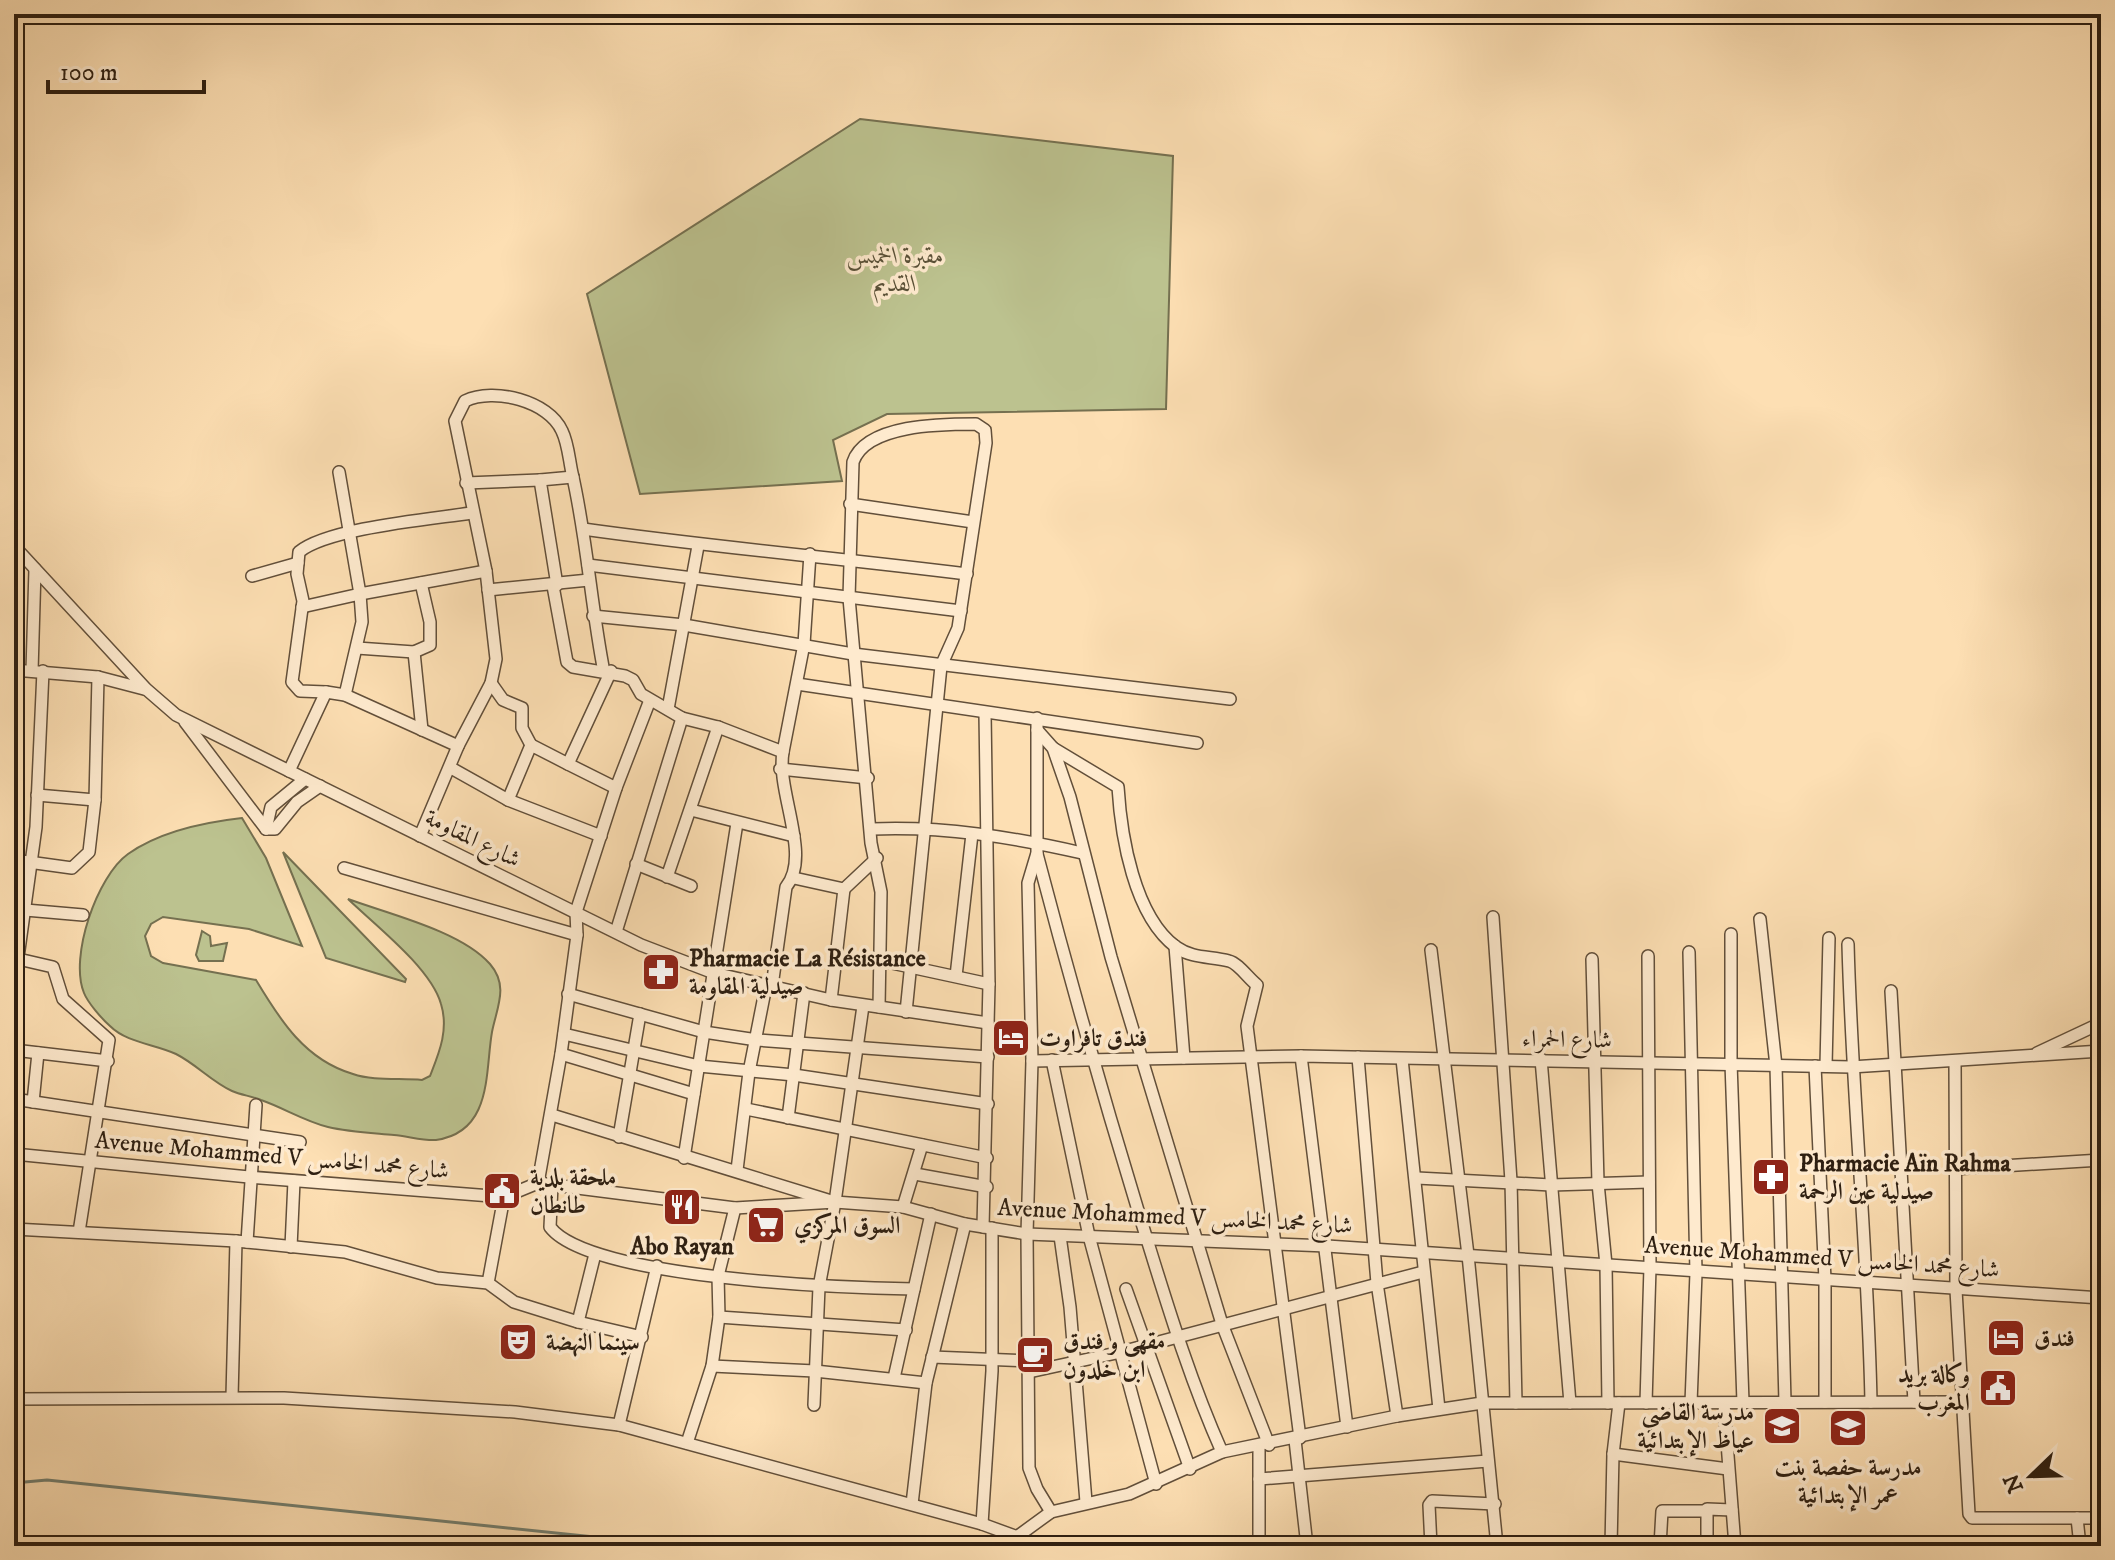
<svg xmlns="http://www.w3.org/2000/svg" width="2115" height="1560" font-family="'IM FELL DW Pica',Amiri,serif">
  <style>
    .green { fill: #bcc28f; stroke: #757050; stroke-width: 2 }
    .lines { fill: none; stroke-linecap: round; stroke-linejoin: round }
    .stream { stroke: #727e6f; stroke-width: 3 }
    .minor-casing { stroke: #624f3a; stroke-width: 14 }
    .minor { stroke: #feeace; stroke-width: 11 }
    .labels { text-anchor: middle; stroke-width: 7; stroke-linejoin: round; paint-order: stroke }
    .park-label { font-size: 24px; font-style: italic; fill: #595037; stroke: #feeace }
    .street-label { font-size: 24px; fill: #2e1f11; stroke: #feeace }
    .poi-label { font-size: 24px; font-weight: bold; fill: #2e1f11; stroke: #feeace; text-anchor: start }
  </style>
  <rect width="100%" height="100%" fill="#fddfb3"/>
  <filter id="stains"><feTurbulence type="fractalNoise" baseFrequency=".0025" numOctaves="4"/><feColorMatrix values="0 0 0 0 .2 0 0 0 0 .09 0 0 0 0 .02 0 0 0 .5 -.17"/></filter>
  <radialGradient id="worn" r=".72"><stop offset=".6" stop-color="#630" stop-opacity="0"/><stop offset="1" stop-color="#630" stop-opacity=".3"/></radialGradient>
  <g class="green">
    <path d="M860,119L1173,156L1166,409L887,414L833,440L842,481L640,494L587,294Z"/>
    <path d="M242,818L266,858L302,946L249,929L163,917L151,924L145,936L151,956L163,963L256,980C280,1020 305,1060 353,1074C373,1081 400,1078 422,1080L430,1076C439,1053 449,1030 441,1004C431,968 375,925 348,899C389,914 461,931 490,964C509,986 497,1007 492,1032C485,1071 493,1132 436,1140C424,1141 407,1136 394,1135C373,1133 349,1132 328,1127C304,1121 284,1108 261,1100C251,1096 241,1095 232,1091C212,1082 196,1064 176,1054C155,1044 127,1043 110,1026C102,1019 88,1003 84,993C69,957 97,876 128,854C159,832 206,822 242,818Z"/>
    <path d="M283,852L406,979L405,982L326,958Z"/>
    <path d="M202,931L210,936L211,946L227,943L223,961H199L196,955Z"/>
  </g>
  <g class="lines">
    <path class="stream" d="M14,1483L47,1480L681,1546"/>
    <g class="minor-casing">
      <g id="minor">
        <path d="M339,472L360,594L486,571"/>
        <path d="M466,483L540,480"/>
        <path d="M850,504L973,522"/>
        <path d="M583,529C711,547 839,558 967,574"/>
        <path d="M14,546L146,689L176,715L641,945L714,973L831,1000L988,1023"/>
        <path d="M588,565L961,611"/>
        <path d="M252,576L298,563"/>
        <path d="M557,585L540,480L573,477"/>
        <path d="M553,586L567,662L573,667L625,676L633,680L641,694L682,718L718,727L783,752C776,791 812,856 786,887L772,986"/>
        <path d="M488,590L589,580"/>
        <path d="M302,607L360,594L362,622L345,695"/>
        <path d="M593,616L684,625L853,654L1230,699"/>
        <path d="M357,648L414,652L430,645V622L421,583"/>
        <path d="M414,652L422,730"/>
        <path d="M14,670L98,677L144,689"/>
        <path d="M32,671L35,569"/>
        <path d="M611,671L568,764L616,788"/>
        <path d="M491,683L503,700L522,708V728L531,745"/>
        <path d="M797,684L1197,743"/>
        <path d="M326,692L300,691L292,682L303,601L297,574L299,552C328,528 432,519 471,513"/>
        <path d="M668,709L698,546"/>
        <path d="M1037,718V853L1028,883L1032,1061L1027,1234L1029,1468L1037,1489L1051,1512"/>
        <path d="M185,722L266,829"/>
        <path d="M1037,730L1053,748L1070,797L1111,957L1222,1324L1269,1445"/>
        <path d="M1053,748L1118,787C1121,836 1134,916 1176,947C1193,959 1210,956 1229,961C1238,963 1249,979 1257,985L1247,1026L1300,1438"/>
        <path d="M783,752L804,644L810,554"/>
        <path d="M451,768L508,800L601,836"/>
        <path d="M780,769L868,778"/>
        <path d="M289,771L326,692L345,695L458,746"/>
        <path d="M37,795L95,800"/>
        <path d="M508,800L531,745L568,764"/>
        <path d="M691,810L794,836"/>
        <path d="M266,829H275L297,802L320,786"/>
        <path d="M266,829L271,807L305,779"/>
        <path d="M872,829C943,826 1012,837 1082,853"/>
        <path d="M420,836L458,746L491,683L496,659L486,571L455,421L465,401C494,387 549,401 562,431C568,443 569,459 572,473C587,538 591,606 604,672"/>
        <path d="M1037,854C1069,976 1103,1096 1140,1217C1165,1297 1188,1376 1222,1452"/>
        <path d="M14,860L72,868L89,852L95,800L98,677"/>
        <path d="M636,864L691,886"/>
        <path d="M344,868L577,935"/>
        <path d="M667,877L718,727"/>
        <path d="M794,878L844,889L877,858"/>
        <path d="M14,909L83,915"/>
        <path d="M1493,917L1511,1181L1516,1403"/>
        <path d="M1760,919L1776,1066L1785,1402"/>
        <path d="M616,932L682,718"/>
        <path d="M1731,934V1063L1743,1402"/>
        <path d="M1848,944C1852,1097 1868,1249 1871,1402"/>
        <path d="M1175,946L1184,1058"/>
        <path d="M1431,950L1468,1255L1497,1546"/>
        <path d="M1689,952L1696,1273L1691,1403"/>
        <path d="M14,958L53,967L63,999L109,1040L79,1232"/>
        <path d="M1592,959L1598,1183L1606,1265L1608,1403"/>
        <path d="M878,960L989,984"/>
        <path d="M956,976L972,834"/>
        <path d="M14,986L36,827L43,671"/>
        <path d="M1891,991L1914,1402"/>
        <path d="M568,994L704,1032L757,1040L988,1057"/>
        <path d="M831,1000L844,889"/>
        <path d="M879,1007L881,892L871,843L849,598L853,462C866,424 942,424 976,424L985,430L986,443L958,628L941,666L906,1012"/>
        <path d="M564,1034L699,1066L794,1075L988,1104"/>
        <path d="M14,1050L108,1061"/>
        <path d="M2037,1053L2101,1023"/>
        <path d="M561,1054L694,1094"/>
        <path d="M1301,1056L1347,1427"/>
        <path d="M1358,1057L1377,1283L1397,1416"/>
        <path d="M1402,1059L1439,1409"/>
        <path d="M1541,1059L1570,1403"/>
        <path d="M1052,1060L1089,1236L1156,1484"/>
        <path d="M1032,1061L1301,1056L1851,1067L2101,1051"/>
        <path d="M1955,1061L1956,1290L1969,1514L1972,1518H2101"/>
        <path d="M1815,1066L1825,1280V1402"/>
        <path d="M1826,1066L1829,938"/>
        <path d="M14,1099L300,1142"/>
        <path d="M33,1102L38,1053"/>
        <path d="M746,1109L987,1158"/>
        <path d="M552,1115L831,1201"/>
        <path d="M788,1118L804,993"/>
        <path d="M619,1137L640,1014"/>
        <path d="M14,1154L249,1177L504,1197L538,1183L735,1208L835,1202L903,1207L965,1224L1027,1234L1327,1246L2101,1298"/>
        <path d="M684,1158L737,823"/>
        <path d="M1953,1169L2101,1160"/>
        <path d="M737,1170L749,1072L766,986"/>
        <path d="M915,1174L987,1187"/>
        <path d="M1417,1178L1551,1185L1649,1182"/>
        <path d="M538,1183L561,1054L577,935L576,912L616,788L650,700"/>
        <path d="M552,1185L550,1227C589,1279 846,1288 914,1289"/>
        <path d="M903,1207L922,1145"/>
        <path d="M983,1227L989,984L985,713"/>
        <path d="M14,1229L236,1241L345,1252L437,1278L488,1283L514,1302L578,1322L595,1254"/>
        <path d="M1060,1236L1070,1307L1086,1502"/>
        <path d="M247,1242L256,1105"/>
        <path d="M291,1247L294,1181"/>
        <path d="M488,1283L504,1197"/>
        <path d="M1126,1289L1190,1469"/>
        <path d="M719,1317L906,1330"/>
        <path d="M578,1322L642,1337"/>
        <path d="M932,1357L1029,1361"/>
        <path d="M712,1366L815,1371L926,1383"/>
        <path d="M1029,1372L1121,1352L1423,1272"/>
        <path d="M894,1378L931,1214"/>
        <path d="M232,1397L236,1241"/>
        <path d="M14,1399L284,1398L515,1412L619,1425L982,1524L1042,1546"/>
        <path d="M1646,1403L1650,1267L1648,956"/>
        <path d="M1724,1404L1735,1546"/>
        <path d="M814,1405L819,1287L835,1202L863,1006"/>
        <path d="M619,1425L657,1266"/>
        <path d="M1295,1440L1307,1546"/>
        <path d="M687,1443L712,1366L719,1317L718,1276L735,1208"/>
        <path d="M1259,1447V1546"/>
        <path d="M1613,1454L1728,1469"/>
        <path d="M1259,1479L1488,1461"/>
        <path d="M912,1504L926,1383L965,1224"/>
        <path d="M2077,1518L2080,1546"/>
        <path d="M982,1524L992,1371V1228"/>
        <path d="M1386,1544V1546"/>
        <path d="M1016,1546L1018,1536L1051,1512L1129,1494L1222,1452L1397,1416L1482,1403L1962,1402"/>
        <path d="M1431,1546L1429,1505L1432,1501L1495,1504"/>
        <path d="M1611,1546L1613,1454L1619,1403"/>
        <path d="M1660,1546L1662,1511H1706"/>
        <path d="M1707,1546V1509L1732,1510"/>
      </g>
    </g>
    <use href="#minor" class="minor"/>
  </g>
  <defs>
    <g id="pharmacy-square" transform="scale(2)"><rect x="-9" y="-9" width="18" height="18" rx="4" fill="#8f2418" stroke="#feeace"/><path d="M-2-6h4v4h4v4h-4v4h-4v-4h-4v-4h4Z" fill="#fff"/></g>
    <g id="hotel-square" transform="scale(2)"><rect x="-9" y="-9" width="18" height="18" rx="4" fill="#8f2418" stroke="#feeace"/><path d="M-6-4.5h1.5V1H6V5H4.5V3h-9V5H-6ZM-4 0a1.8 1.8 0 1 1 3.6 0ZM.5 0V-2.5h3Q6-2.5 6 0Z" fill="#fff"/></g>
    <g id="civic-square" transform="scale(2)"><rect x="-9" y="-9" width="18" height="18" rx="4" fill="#8f2418" stroke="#feeace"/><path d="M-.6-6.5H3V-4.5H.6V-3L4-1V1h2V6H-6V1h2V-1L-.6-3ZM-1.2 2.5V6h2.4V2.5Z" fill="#fff"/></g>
    <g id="restaurant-square" transform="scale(2)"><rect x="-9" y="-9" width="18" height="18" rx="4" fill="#8f2418" stroke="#feeace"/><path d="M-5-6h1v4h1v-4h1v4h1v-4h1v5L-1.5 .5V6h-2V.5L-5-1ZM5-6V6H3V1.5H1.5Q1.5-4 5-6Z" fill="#fff"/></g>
    <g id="supermarket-square" transform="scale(2)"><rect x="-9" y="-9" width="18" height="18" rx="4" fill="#8f2418" stroke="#feeace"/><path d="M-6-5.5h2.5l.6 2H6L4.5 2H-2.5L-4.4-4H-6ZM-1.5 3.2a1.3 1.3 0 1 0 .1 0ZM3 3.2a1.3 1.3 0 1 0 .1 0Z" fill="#fff"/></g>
    <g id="theatre-square" transform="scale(2)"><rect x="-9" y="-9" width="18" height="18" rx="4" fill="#8f2418" stroke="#feeace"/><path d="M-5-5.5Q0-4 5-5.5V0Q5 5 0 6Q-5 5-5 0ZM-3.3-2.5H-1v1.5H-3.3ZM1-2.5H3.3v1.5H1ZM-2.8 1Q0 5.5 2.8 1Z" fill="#fff"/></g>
    <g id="cafe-square" transform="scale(2)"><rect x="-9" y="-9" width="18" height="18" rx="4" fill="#8f2418" stroke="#feeace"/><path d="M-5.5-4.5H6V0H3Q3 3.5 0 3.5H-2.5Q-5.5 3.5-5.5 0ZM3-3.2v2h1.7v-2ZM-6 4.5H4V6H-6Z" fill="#fff"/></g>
    <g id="school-square" transform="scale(2)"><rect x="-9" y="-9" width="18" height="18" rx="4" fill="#8f2418" stroke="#feeace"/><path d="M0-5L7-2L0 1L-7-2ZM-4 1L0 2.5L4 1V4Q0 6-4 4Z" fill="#fff"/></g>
  </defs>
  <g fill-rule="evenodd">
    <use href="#pharmacy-square" x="661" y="972"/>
    <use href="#hotel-square" x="1011" y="1038"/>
    <use href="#pharmacy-square" x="1771" y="1177"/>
    <use href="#civic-square" x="502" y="1191"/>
    <use href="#restaurant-square" x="682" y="1207"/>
    <use href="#supermarket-square" x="766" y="1225"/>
    <use href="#hotel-square" x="2006" y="1338"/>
    <use href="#theatre-square" x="518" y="1342"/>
    <use href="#cafe-square" x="1035" y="1355"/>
    <use href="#civic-square" x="1998" y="1388"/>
    <use href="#school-square" x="1782" y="1426"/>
    <use href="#school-square" x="1848" y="1428"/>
  </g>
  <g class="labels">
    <g class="park-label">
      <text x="895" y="263">مقبرة الخميس<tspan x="895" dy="28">القديم</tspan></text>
    </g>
    <g class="street-label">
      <text transform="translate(473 838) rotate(26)" y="8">شارع المقاومة</text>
      <text transform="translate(1567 1039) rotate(1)" y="8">شارع الحمراء</text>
      <text transform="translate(272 1155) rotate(5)" y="8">Avenue Mohammed V شارع محمد الخامس</text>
      <text transform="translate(1175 1216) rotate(3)" y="8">Avenue Mohammed V شارع محمد الخامس</text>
      <text transform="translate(1822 1257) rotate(4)" y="8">Avenue Mohammed V شارع محمد الخامس</text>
    </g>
    <g class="poi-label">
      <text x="689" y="966">Pharmacie La Résistance<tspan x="689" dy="28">صيدلية المقاومة</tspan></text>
      <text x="1039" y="1046">فندق تافراوت</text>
      <text x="1799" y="1171">Pharmacie Aïn Rahma<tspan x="1799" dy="28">صيدلية عين الرحمة</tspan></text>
      <text x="530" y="1185">ملحقة بلدية<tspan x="530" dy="28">طانطان</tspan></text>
      <text x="794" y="1233">السوق المركزي</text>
      <text x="682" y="1254" text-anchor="middle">Abo Rayan</text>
      <text x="2034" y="1346">فندق</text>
      <text x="1063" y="1349">مقهى و فندق<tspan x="1063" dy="28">ابن خلدون</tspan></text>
      <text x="546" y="1350">سينما النهضة</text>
      <text x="1970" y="1382" text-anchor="end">وكالة بريد<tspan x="1970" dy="28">المغرب</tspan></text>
      <text x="1754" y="1420" text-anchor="end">مدرسة القاضي<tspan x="1754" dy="28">عياظ الإبتدائية</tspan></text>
      <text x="1848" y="1475" text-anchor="middle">مدرسة حفصة بنت<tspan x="1848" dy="28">عمر الإبتدائية</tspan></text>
    </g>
  </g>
  <rect width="2115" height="1560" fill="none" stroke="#fddfb3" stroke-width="48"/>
  <rect x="16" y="16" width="2083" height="1528" fill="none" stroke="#2e1f11" stroke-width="4"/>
  <rect x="24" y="24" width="2067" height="1512" fill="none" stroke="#2e1f11" stroke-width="2"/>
  <g transform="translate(2031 1476) rotate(247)" stroke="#feeace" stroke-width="6" paint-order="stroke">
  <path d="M0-6L14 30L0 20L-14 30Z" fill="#2e1f11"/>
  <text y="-12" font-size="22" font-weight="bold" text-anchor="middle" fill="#2e1f11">N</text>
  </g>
  <path d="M48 80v12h156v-12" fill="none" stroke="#2e1f11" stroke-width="4"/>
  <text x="60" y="80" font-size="24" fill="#2e1f11" stroke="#feeace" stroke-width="6" paint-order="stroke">100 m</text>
  <rect width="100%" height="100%" filter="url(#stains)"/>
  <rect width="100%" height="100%" fill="url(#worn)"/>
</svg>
